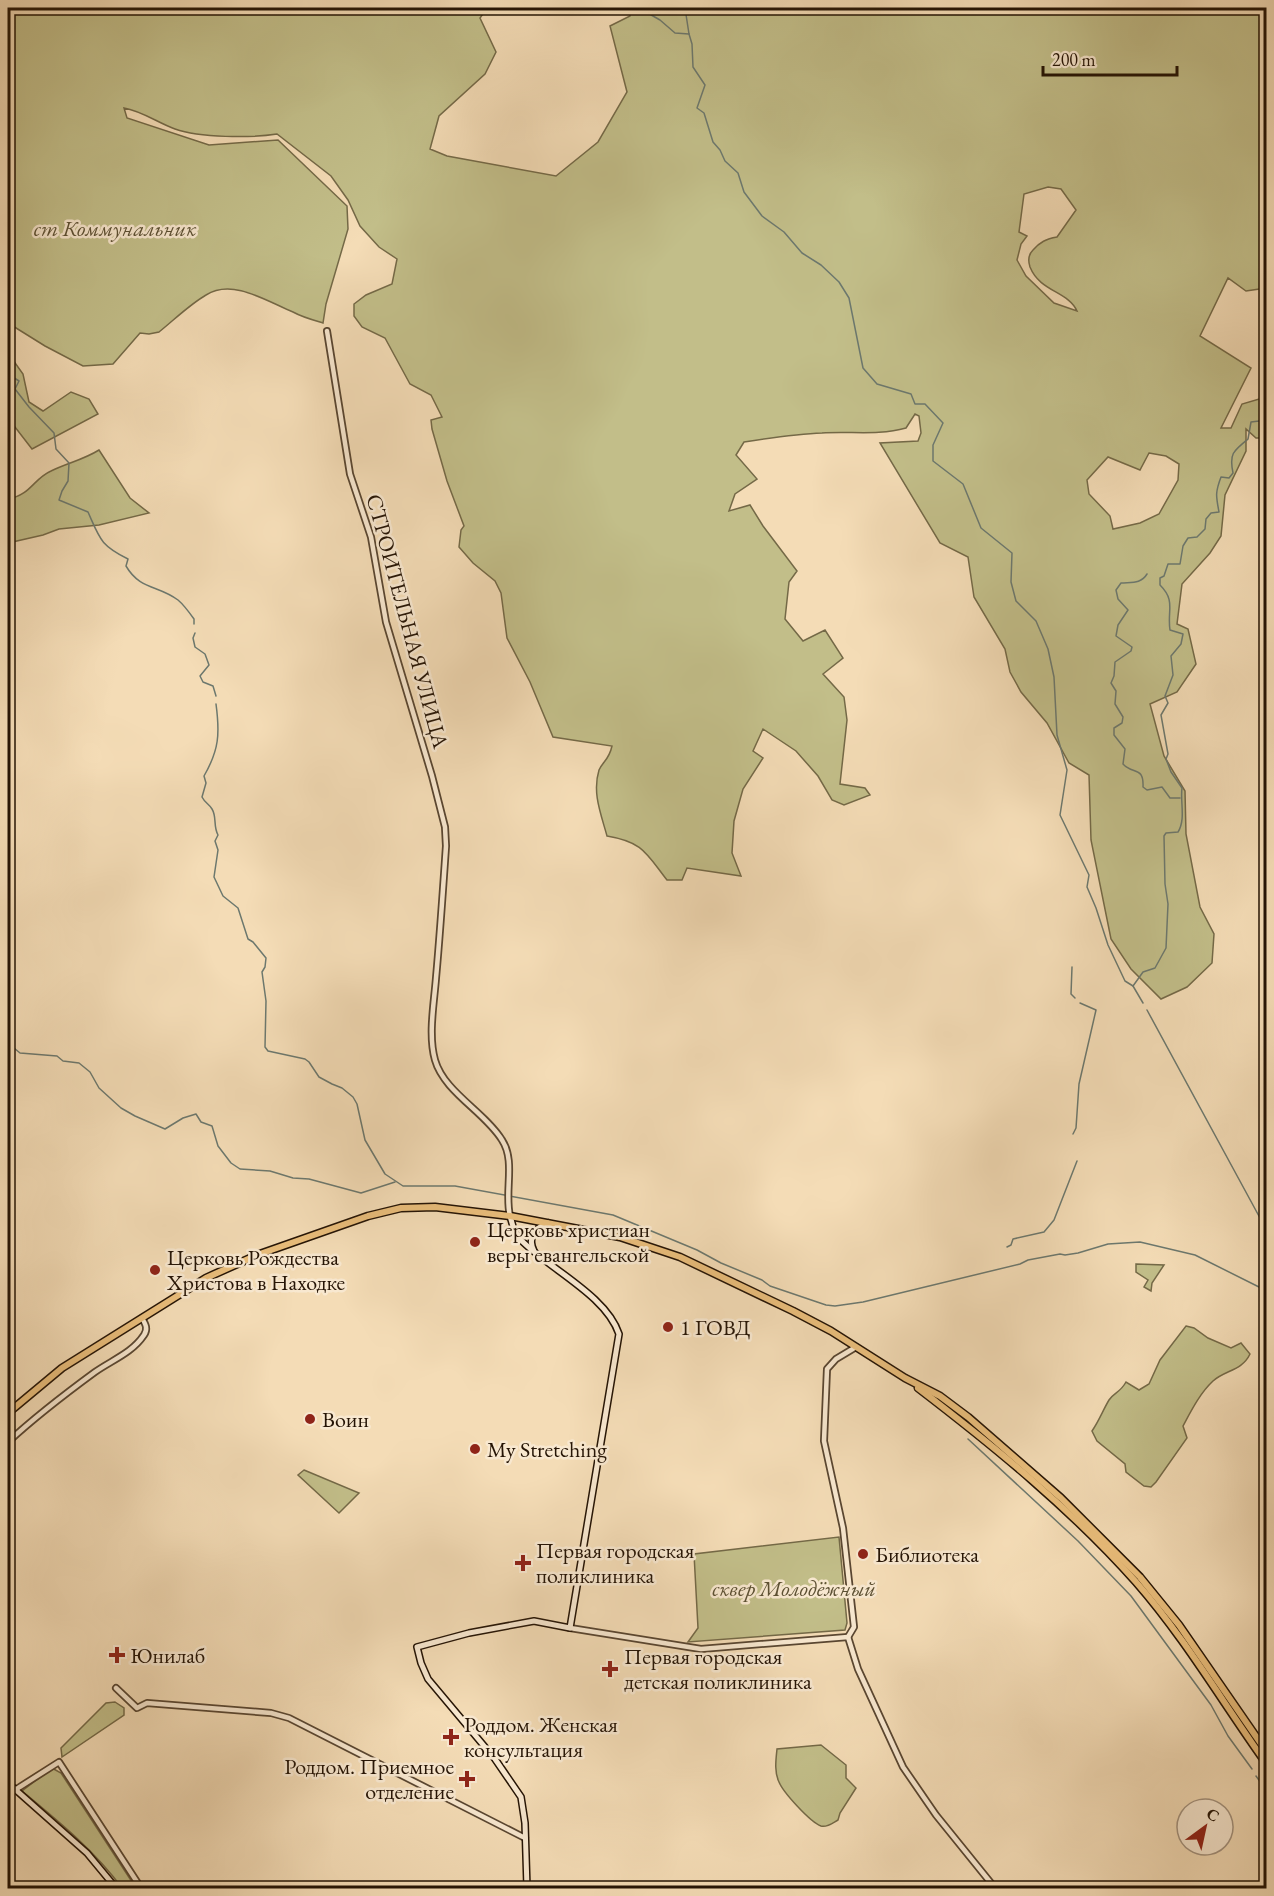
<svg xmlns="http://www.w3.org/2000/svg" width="1274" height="1896" font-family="'EB Garamond',serif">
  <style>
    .green { fill: #c2be89; stroke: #746947; stroke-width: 1.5; fill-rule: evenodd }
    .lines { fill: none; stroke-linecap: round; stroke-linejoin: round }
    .stream { stroke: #6c786e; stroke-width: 1.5 }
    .tertiary-casing { stroke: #594631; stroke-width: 8 }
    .secondary-casing { stroke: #251405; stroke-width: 8 }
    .primary-casing { stroke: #251405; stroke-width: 9 }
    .tertiary { stroke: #f8e8d0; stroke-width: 4.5 }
    .secondary { stroke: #f8e8d0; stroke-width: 5 }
    .primary { stroke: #eabe7b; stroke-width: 6 }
    .poi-dot { fill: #8f2418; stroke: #f8e8d0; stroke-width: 2 }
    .labels { text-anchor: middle; stroke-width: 5; stroke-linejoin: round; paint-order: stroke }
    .park-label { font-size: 22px; font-style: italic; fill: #5c5033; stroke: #f8e8d0 }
    .street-label { font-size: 22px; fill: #251405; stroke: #f8e8d0 }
    .poi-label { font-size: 22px; fill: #251405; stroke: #f8e8d0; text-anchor: start }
  </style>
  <rect width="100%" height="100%" fill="#f4dcb6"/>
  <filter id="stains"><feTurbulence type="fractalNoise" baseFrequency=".00333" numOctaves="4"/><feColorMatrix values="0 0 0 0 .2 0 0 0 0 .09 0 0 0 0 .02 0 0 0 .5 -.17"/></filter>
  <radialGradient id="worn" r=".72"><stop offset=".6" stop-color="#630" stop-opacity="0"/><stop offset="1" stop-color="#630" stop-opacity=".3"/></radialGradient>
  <g class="green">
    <path d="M8,8H487L480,18L496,52L485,74L439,116L430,149L447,156L556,176L598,142L627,92L610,26L630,16L631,8H1266V288L1246,291L1228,278L1200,336L1251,368L1221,428H1231L1242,404L1266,397V438H1256L1246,429V451L1225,495L1221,536L1210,553L1182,584L1177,624L1188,629L1196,664L1177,692L1150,704L1164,756L1185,791L1186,834L1200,907L1214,934L1212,963L1187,987L1161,999L1131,969L1111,939L1091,840L1089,775L1069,763L1047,723L1021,692L1010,672L1005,649L974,597L968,557L940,543L880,443L918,441L921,433L919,416L915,414L906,428C878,436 851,431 822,433C796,434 770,438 744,442L736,455L757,479L735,494L729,511L750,505L763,526L797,571L789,582L785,619L803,641L825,630L843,658L823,674L844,697L847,720L840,784L865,788L870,795L844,805L832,800L818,776L796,751L763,729L753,751L763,758L743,789L734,821L732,853L741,876L687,868L682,880H667C646,853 643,842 607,836C601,814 592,793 599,770C603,761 609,760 612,746L553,737L530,682L507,638L501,593L495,581L473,563L459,547L461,530L464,526L447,481L432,429L431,420L442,417L431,395L410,384L385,338L362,327L354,316V304L366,295L392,284L397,259L379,247L360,226L348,200L331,176L277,134C251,138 200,138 175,129C158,123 142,111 124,108L127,118L209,145L278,140L347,206L348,229L326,304L323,323C313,320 302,317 293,312C268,302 233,278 206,295C189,305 174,320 159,332L149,334L140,333L113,364L83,366L45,346L8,323ZM1048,187L1061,189L1076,210L1057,237C1046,239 1040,242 1033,250C1028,255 1028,261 1030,267C1040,292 1068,291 1077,311L1054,303L1026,276L1017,260L1021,244L1027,236L1019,232L1024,194ZM1149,453L1166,456L1179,464L1178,480L1159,514L1140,523L1113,529L1110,516L1089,494L1087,480L1108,457L1140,470Z"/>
    <path d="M8,353L23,374L29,402L43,411L71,392L89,399L98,414L32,449L8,418Z"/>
    <path d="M99,450L130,498L149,513L99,525L59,529L43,535L8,543V499C31,495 33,479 51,471C67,463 83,460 99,450Z"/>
    <path d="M1136,1264L1164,1265L1152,1283L1151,1291L1144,1287L1148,1280L1136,1272Z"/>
    <path d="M1186,1326L1194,1328L1208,1338L1231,1348L1241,1343L1250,1354C1242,1371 1225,1370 1213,1381C1200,1393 1191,1411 1183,1426L1187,1438L1156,1482L1151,1487L1144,1486L1126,1472L1125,1464L1097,1441L1092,1431C1099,1421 1103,1410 1109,1400C1113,1393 1120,1393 1126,1382L1139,1390L1149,1384L1160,1360Z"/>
    <path d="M304,1470L359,1493L339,1513L298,1475Z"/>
    <path d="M839,1537L847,1623L845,1630L688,1642L698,1628L694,1554Z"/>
    <path d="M115,1702L124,1708V1715L62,1757L61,1748L106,1703Z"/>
    <path d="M821,1745L846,1765V1778L856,1788L840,1813L838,1820C834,1822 827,1828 821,1826C810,1822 783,1792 779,1782C774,1772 776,1759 777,1749Z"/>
    <path d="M52,1768L61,1773L136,1888H122C94,1850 58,1821 22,1791Z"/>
  </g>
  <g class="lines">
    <g class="stream">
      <path d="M639,8L660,20L675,33L689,34"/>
      <path d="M685,8L689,34L692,44L693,67L705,85L697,108L704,113L713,142L720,150L725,161L738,173L744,192L762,216L784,232L802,253L821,265L839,282L849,298L863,368L877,384L911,394L915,404H925L943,423L933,445V461L963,484L981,528L1012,553L1011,582L1016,601L1036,621L1048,649L1054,677L1057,735L1067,770L1060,815L1089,875L1087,887L1096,908L1108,945L1125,981L1133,986L1143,1003"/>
      <path d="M8,374L19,381L15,389L29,407L54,433L56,449L69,463L68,481L62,491L59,500L88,512C100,539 100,545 128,559L126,566C140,590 158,585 178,600C184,605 189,612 194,619V624"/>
      <path d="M1266,410V412"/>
      <path d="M1147,574C1141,584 1132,582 1121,583L1116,590L1118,599L1128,610L1118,625L1116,636L1132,647L1131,651L1115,662L1114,676L1111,683L1116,691L1115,704L1123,717L1122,723L1114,728V735L1125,749L1123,764C1133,775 1144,766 1143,787L1147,790L1162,787L1170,798H1180"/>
      <path d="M195,633L193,638L195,647L205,654L209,665L200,676L203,682L213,686L216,696"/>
      <path d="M216,704C220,734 219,750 204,776L206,783L202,797C205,803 209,804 212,809C217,817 213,826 218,835L215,841L218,850L214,877L223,896L238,908L248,939L253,942L266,958L265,967L262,972L266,1001L265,1047L268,1051L305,1059L309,1062L319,1077L332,1084L342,1088L353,1097L357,1104L365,1140L385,1174L403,1186H455L613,1215L697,1250L721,1263L762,1280L770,1286L826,1305L835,1306L863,1302L1020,1264L1028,1260L1060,1254L1065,1255L1078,1253L1108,1244L1140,1242L1195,1255L1261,1288L1266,1293"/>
      <path d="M1072,967L1071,994L1075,998"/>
      <path d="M1133,986L1143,972L1155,968L1166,948L1168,904L1165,884L1164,836L1166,833L1178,832C1186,819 1180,802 1182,788L1171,772L1166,759L1168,754L1161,715L1168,703L1165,696L1173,675L1171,656L1181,644L1183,634L1170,630C1167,610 1176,601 1160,585V578L1164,576L1168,564H1180L1183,546L1188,538L1197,537L1205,529L1206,519L1211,513L1219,512C1216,496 1215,493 1221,477L1229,478L1233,473C1229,454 1233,451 1248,439L1251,422L1259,421L1263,424L1266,418"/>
      <path d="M1147,1010L1266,1229"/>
      <path d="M8,1043L20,1053L57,1056L63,1061L79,1063L90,1072L99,1088L121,1108L135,1116L165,1129L183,1118L196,1114L201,1122L212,1126L218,1146L231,1163L240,1169L270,1171L293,1178L309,1179L361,1193L395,1182"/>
      <path d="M1073,1134L1076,1128L1079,1084L1096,1010L1080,1003"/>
      <path d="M1007,1247L1011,1245L1013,1239L1044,1232L1054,1220L1077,1161"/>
      <path d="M968,1439L1078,1541L1131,1596L1211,1705L1228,1736L1252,1769"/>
      <path d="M1256,1776L1266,1790"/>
    </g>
    <g class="tertiary-casing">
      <g id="tertiary">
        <path d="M327,331L350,474L371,537L386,622L432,776L445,827L446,846C443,890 440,934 436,978C434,1004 428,1035 435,1060C444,1092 485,1112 502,1140C516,1161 504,1192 510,1216"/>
        <path d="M8,1442C35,1417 65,1394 95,1372C112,1360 132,1353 144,1335C148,1329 146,1325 142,1318"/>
        <path d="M570,1628L701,1649L848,1637"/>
        <path d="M848,1637L854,1627L843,1528L824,1441L827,1369L836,1359L856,1347"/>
        <path d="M848,1637L858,1669L903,1767L936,1815L995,1888"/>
        <path d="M116,1688L137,1708L147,1703L271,1713L289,1718L525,1838"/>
        <path d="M15,1790L59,1762L141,1888"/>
      </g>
    </g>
    <g class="secondary-casing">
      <g id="secondary">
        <path d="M510,1216L514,1230L521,1240C549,1269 606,1295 619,1334L570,1628L534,1621L469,1633L417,1647L421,1663L428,1679L495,1759L521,1797L525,1823L527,1888"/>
        <path d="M534,1251C527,1237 535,1228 548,1223"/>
        <path d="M8,1783L87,1853L116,1888"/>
      </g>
    </g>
    <g class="primary-casing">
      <g id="primary">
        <path d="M918,1388C995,1447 1071,1509 1136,1582C1185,1638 1223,1703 1266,1763"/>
        <path d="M8,1413L62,1368L206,1278L257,1255L368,1216L401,1208L435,1207L510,1216L620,1237L680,1257L793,1311L831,1331L905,1378L940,1396L968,1417L1061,1498L1140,1577L1179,1625L1266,1751"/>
      </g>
    </g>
    <use href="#tertiary" class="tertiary"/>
    <use href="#secondary" class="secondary"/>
    <use href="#primary" class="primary"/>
  </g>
  <g class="poi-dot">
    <circle cx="475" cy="1242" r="6"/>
    <circle cx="155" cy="1270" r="6"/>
    <circle cx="668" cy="1327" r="6"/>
    <circle cx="310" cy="1419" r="6"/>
    <circle cx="475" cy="1449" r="6"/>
    <circle cx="863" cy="1554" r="6"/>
    <path d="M520 1554h6v6h6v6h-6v6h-6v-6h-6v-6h6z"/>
    <path d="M114 1646h6v6h6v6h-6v6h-6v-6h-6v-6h6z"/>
    <path d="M607 1660h6v6h6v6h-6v6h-6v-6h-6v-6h6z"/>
    <path d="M448 1728h6v6h6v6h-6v6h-6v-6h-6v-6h6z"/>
    <path d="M464 1770h6v6h6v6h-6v6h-6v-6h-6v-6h6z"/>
  </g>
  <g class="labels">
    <g class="park-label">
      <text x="115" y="236">ст Коммунальник</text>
      <text x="794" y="1596">сквер Молодёжный</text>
    </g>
    <g class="street-label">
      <text transform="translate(408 621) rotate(75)" y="8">СТРОИТЕЛЬНАЯ УЛИЦА</text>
    </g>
    <g class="poi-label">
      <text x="487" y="1237">Церковь христиан<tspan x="487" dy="25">веры евангельской</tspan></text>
      <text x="167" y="1265">Церковь Рождества<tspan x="167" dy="25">Христова в Находке</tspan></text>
      <text x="680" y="1335">1 ГОВД</text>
      <text x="322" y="1427">Воин</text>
      <text x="487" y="1457">My Stretching</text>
      <text x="536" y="1558">Первая городская<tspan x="536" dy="25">поликлиника</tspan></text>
      <text x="875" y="1562">Библиотека</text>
      <text x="130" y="1663">Юнилаб</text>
      <text x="624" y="1664">Первая городская<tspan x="624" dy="25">детская поликлиника</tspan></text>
      <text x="464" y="1732">Роддом. Женская<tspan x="464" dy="25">консультация</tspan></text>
      <text x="454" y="1774" text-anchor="end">Роддом. Приемное<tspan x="454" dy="25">отделение</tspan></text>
    </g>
  </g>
  <rect width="1274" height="1896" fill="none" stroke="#f4dcb6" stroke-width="30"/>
  <rect x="9" y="9" width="1256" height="1878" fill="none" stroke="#251405" stroke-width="3"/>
  <rect x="15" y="15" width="1244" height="1866" fill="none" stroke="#251405" stroke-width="1.5"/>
  <g transform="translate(1205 1827) rotate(33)"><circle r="28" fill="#f8e8d0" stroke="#a4937f" stroke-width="1.5"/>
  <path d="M0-4.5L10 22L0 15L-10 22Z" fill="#8f2418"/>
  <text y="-9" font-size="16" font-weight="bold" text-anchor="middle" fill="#251405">С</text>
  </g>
  <path d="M1043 66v9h134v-9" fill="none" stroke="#251405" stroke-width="3"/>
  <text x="1052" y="66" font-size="18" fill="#251405" stroke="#f8e8d0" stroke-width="4.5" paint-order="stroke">200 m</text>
  <rect width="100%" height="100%" filter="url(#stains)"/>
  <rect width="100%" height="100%" fill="url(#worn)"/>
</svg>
